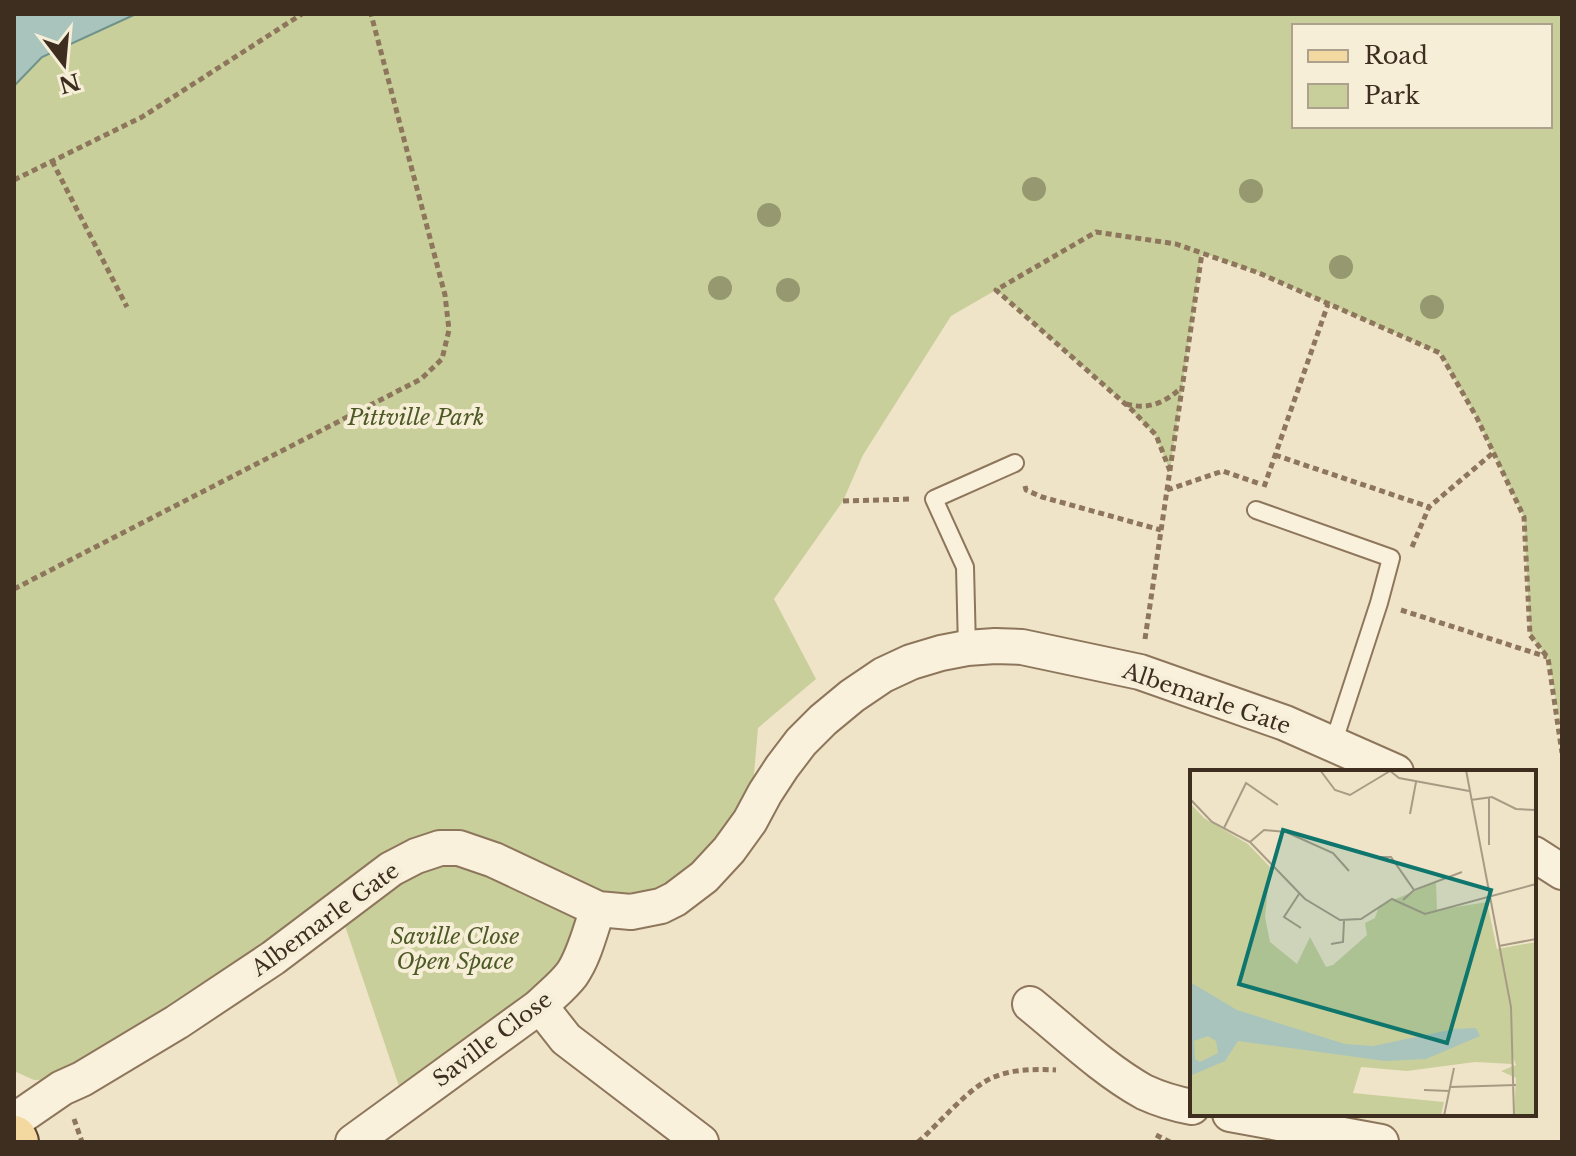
<svg xmlns="http://www.w3.org/2000/svg" width="1576" height="1156" font-family="'Libre Baskerville',serif">
  <style>
    .green { fill: #c9cf9b; fill-rule: evenodd }
    .water { fill: #a9c4bc; stroke: #6f938a; stroke-width: 2 }
    .lines { fill: none; stroke-linecap: round; stroke-linejoin: round }
    .service-casing { stroke: #8d765c; stroke-width: 20 }
    .minor-casing { stroke: #8d765c; stroke-width: 38 }
    .primary-casing { stroke: #5b4430; stroke-width: 48 }
    .path { stroke: #8d765c; stroke-width: 5; stroke-dasharray: 6 4; stroke-linecap: butt }
    .service { stroke: #faf1dc; stroke-width: 16 }
    .minor { stroke: #faf1dc; stroke-width: 34 }
    .primary { stroke: #f3d9a0; stroke-width: 44 }
    .tree { fill: #96986f }
    .labels { text-anchor: middle; stroke-width: 8; stroke-linejoin: round; paint-order: stroke }
    .park-label { font-size: 22px; font-style: italic; fill: #4d5a26; stroke: #f7eed8 }
    .street-label { font-size: 22px; fill: #3d2e20; stroke: #f7eed8 }
    .inset-road { fill: none; stroke: #a89b85; stroke-width: 2 }
    .view { fill: #0f766e; fill-opacity: 0.15; stroke: #0f766e; stroke-width: 4 }
    .inset-edge { fill: none; stroke: #3d2e20; stroke-width: 4 }
  </style>
  <rect width="100%" height="100%" fill="#f0e4c8"/>
  <path class="green" d="M14,14H1562V731L1548,658L1530,635L1524,517L1477,418L1440,353L1259,273L1202,253L1170,471L1155,435L1125,404L996,290L951,316L863,455L843,501L774,599L816,679L758,728L750,821L704,877L616,911L578,964L405,1104L339,908L82,1079L34,1080L14,1071ZM1294,26H1550V126H1294Z"/>
  <path class="water" d="M14,14H136L42,57L14,86Z"/>
  <g class="lines">
    <g class="service-casing">
      <g id="service">
        <path d="M1256,510L1391,558L1379,603L1333,744"/>
        <path d="M967,648L965,567L934,499L1015,463"/>
      </g>
    </g>
    <g class="minor-casing">
      <g id="minor">
        <path d="M1534,854L1562,872"/>
        <path d="M1030,1004C1067,1034 1103,1069 1144,1092C1159,1099 1176,1104 1192,1107"/>
        <path d="M540,1006L566,1039L701,1142"/>
        <path d="M1230,1114L1381,1142"/>
        <path d="M14,1121L62,1088L82,1079L177,1022L273,958L391,869L416,856L440,848H459L494,860L598,909L631,912L661,906L675,899L704,877L729,850L750,821L765,793L782,767L801,742L823,720L852,696L883,675L911,662L941,653L967,648L995,646L1022,647L1140,672L1285,723L1396,772"/>
        <path d="M353,1142L540,1006C550,996 563,986 572,974C585,955 590,930 598,909"/>
      </g>
    </g>
    <g class="primary-casing">
      <path id="primary" d="M14,1138L16,1142"/>
    </g>
    <g class="path">
      <path d="M52,161L127,307"/>
      <path d="M14,180L142,117L302,14"/>
      <path d="M1126,404C1148,410 1165,403 1182,387"/>
      <path d="M1275,455L1429,507"/>
      <path d="M1170,471L1156,435L1131,409L996,290L1096,232L1176,244L1259,273L1440,353L1477,418L1524,517L1530,635L1548,658L1562,753"/>
      <path d="M1025,486L1026,490L1042,497L1161,530"/>
      <path d="M1264,487L1328,304"/>
      <path d="M1167,490L1223,471L1260,484"/>
      <path d="M843,501L913,499"/>
      <path d="M1412,547L1429,507L1494,452"/>
      <path d="M14,589L421,379L442,359L449,330L445,295L371,14"/>
      <path d="M1401,610L1547,657"/>
      <path d="M1145,639L1202,253"/>
      <path d="M74,1119L82,1142"/>
      <path d="M1156,1135L1170,1142"/>
      <path d="M918,1142C940,1123 969,1087 994,1077C1013,1069 1035,1069 1056,1070"/>
    </g>
    <use href="#service" class="service"/>
    <use href="#minor" class="minor"/>
    <use href="#primary" class="primary"/>
  </g>
  <g class="tree">
    <circle cx="1034" cy="189" r="12"/>
    <circle cx="1251" cy="191" r="12"/>
    <circle cx="769" cy="215" r="12"/>
    <circle cx="1341" cy="267" r="12"/>
    <circle cx="720" cy="288" r="12"/>
    <circle cx="788" cy="290" r="12"/>
    <circle cx="1432" cy="307" r="12"/>
  </g>
  <g class="labels">
    <g class="park-label">
      <text x="416" y="425">Pittville Park</text>
      <text x="455" y="944">Saville Close<tspan x="455" dy="25">Open Space</tspan></text>
    </g>
    <g class="street-label">
      <text transform="translate(1207 698) rotate(19)" y="8">Albemarle Gate</text>
      <text transform="translate(325 919) rotate(-36)" y="8">Albemarle Gate</text>
      <text transform="translate(492 1039) rotate(-37)" y="8">Saville Close</text>
    </g>
  </g>
  <g transform="translate(1190 770)">
    <rect width="346" height="346" fill="#f0e4c8"/>
    <path d="M0,33L14,48L58,74L80,97L75,147L80,172L107,194L120,167L136,197L143,195L177,165L175,153L185,148L189,136L246,112L247,140L297,132L307,179L346,172V346H324L326,308L311,301L326,295L322,285V294L285,292L217,301L171,297L163,323L254,332L251,346H0Z" fill="#c9cf9b"/>
    <path d="M0,212L47,240L155,274L183,276L264,259L286,258L290,266L236,289L195,291L48,271L35,291L2,305ZM18,266L26,271L28,283L10,292L5,289L4,271Z" fill="#a9c4bc" fill-rule="evenodd"/>
    <path class="inset-road" d="M130,0L145,20L160,25L200,1M199,0L209,8L279,21M276,0L321,237L324,346M299,27V75M0,29L22,52L60,72L115,129L150,150L171,149L202,129L235,144L346,114M281,30L302,27L326,39L346,40M220,44L226,12M34,58L56,13L88,35M60,72L74,60L96,62L143,83L159,101M188,87H201L224,120M109,124L94,147L111,158M213,130L224,120L272,102M141,174L153,172L154,151M309,176L346,169M260,317L326,315M234,320L260,321M254,346L264,298"/>
    <path class="view" d="M93,60L301,120L257,273L49,214Z"/>
    <rect width="346" height="346" class="inset-edge"/>
  </g>
  <rect width="1576" height="1156" fill="none" stroke="#3d2e20" stroke-width="32"/>
  <rect x="1292" y="24" width="260" height="104" fill="#f7eed8" stroke="#ada18e" stroke-width="2"/>
  <rect x="1308" y="50" width="40" height="12" fill="#f3d9a0" stroke="#ada18e" stroke-width="2"/>
  <text x="1364" y="64" font-size="24" fill="#3d2e20">Road</text>
  <rect x="1308" y="84" width="40" height="24" fill="#c9cf9b" stroke="#ada18e" stroke-width="2"/>
  <text x="1364" y="104" font-size="24" fill="#3d2e20">Park</text>
  <g transform="translate(64 64) rotate(164)" stroke="#f7eed8" stroke-width="6" paint-order="stroke">
  <path d="M0-6L14 30L0 20L-14 30Z" fill="#3d2e20"/>
  <text y="-12" font-size="22" font-weight="bold" text-anchor="middle" fill="#3d2e20">N</text>
  </g>
</svg>
